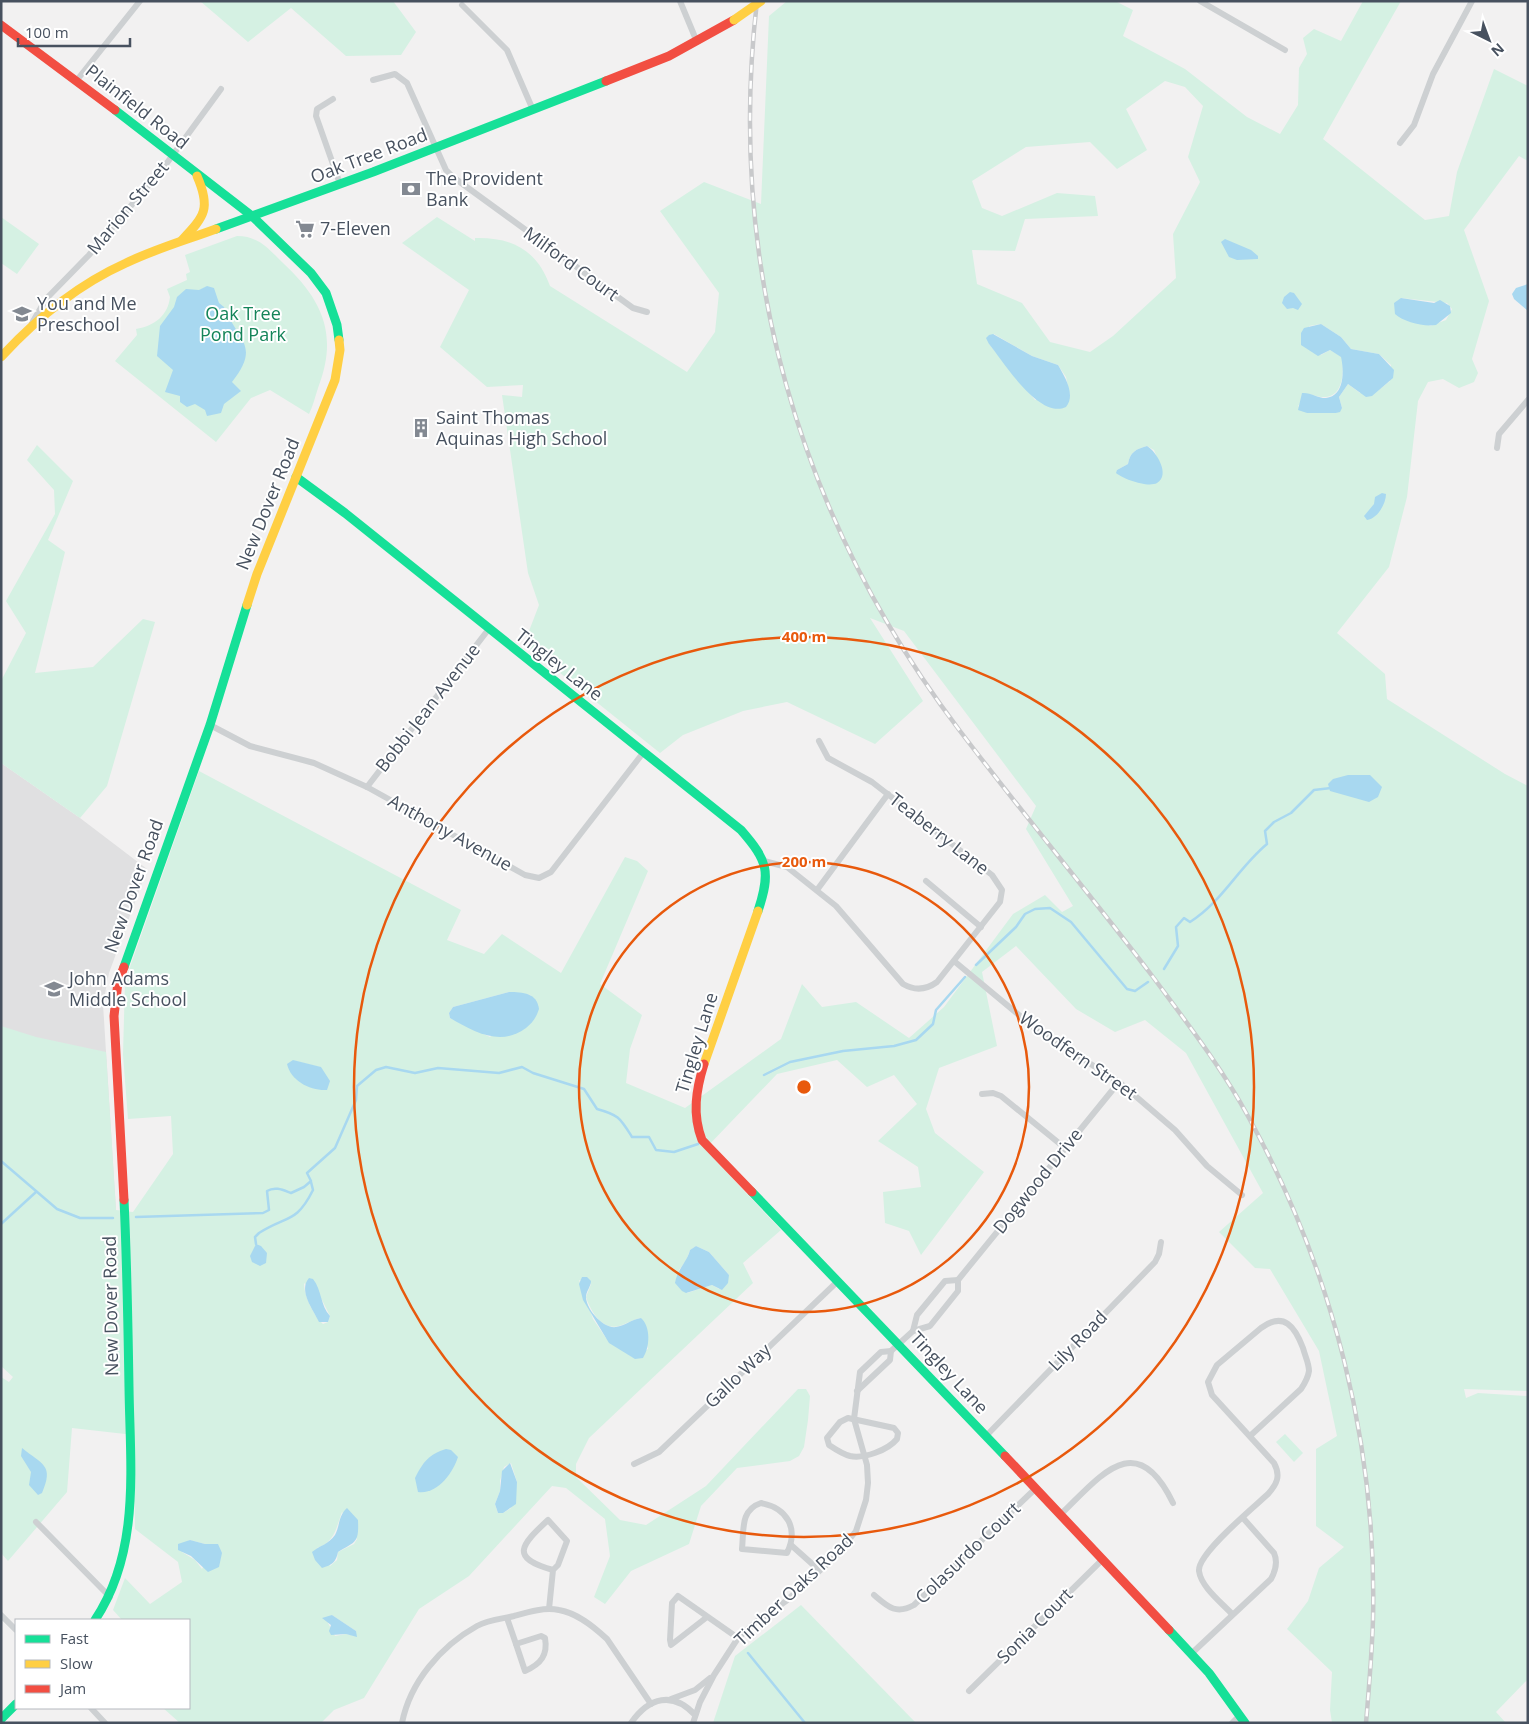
<svg xmlns="http://www.w3.org/2000/svg" width="1529" height="1724" font-family="'Open Sans',sans-serif">
  <style>
    .education { fill: #e0e0e1 }
    .green { fill: #d5f1e3; fill-rule: evenodd }
    .water { fill: #a8d8f0 }
    .lines { fill: none; stroke-linecap: round; stroke-linejoin: round }
    .stream { stroke: #a8d8f0; stroke-width: 2.5 }
    .street { stroke: #cdd0d2; stroke-width: 6 }
    .fast { stroke: #16e098; stroke-width: 9 }
    .slow { stroke: #ffcf43; stroke-width: 9 }
    .jam { stroke: #f24e42; stroke-width: 9 }
    .rail-casing { stroke: #c8c9cb; stroke-width: 4.5 }
    .rail { stroke: #fff; stroke-width: 2.5; stroke-dasharray: 8; stroke-linecap: butt }
    .slow-bridge { stroke: #ffcf43; stroke-width: 9 }
    .ring { fill: none; stroke: #e8590c; stroke-width: 2.5 }
    .labels { text-anchor: middle; stroke-width: 4; stroke-linejoin: round; paint-order: stroke }
    .street-label { font-size: 18px; fill: #47515f; stroke: #fff }
    .poi-label { font-size: 18px; fill: #47515f; stroke: #fff; text-anchor: start }
    .park-label { font-size: 18px; fill: #148459; stroke: #fff }
    .centre { fill: #e8590c; stroke: #fff; stroke-width: 2.5 }
    .ring-label { font-size: 15px; text-anchor: middle; font-weight: bold; fill: #e8590c; stroke: #fff; stroke-width: 4; stroke-linejoin: round; paint-order: stroke }
  </style>
  <rect width="100%" height="100%" fill="#f2f1f1"/>
  <path class="education" d="M1,763L80,818L147,869L109,973L103,1004L116,1210L1,1117Z"/>
  <g class="green">
    <path d="M200,1H393L416,32L401,55L346,56L291,8L248,42Z"/>
    <path d="M787,1H1115L1133,10L1123,36L1185,69L1247,117L1280,134L1298,105L1299,68L1307,54L1303,38L1314,29L1341,41L1363,1H1401L1323,139L1425,220L1449,216L1457,172L1494,69L1528,86V161L1519,156L1464,230L1489,301L1472,359L1478,373L1474,382L1459,388L1443,379L1428,382L1418,401L1407,497L1389,567L1337,633L1385,674L1387,699L1505,774L1528,786V1391L1464,1389L1466,1398L1478,1393L1528,1396V1679L1496,1712L1506,1723H1332L1330,1710L1332,1672L1287,1629L1308,1601L1319,1568L1344,1547L1316,1526V1449L1337,1436L1319,1351L1270,1269L1255,1268L1219,1232L1263,1193L1186,1053L1145,1020L1115,1032L1076,1009L1016,946L982,972L997,1046L939,1068L926,1109L935,1133L984,1172L921,1255L909,1231L885,1223L883,1192L921,1187L918,1167L878,1141L917,1104L894,1075L867,1087L837,1060L777,1074L705,1149L781,1230L743,1263L753,1283L589,1438L576,1464V1477L620,1520L646,1525L706,1486L798,1389H806L810,1396L808,1420L804,1447L799,1456L790,1461L737,1468L701,1506L689,1544L631,1571L605,1604L594,1597L610,1556L605,1519L566,1488L552,1486L469,1576L419,1609L364,1698L334,1710L321,1723H180L163,1708H189V1620H122L113,1610L125,1578L150,1604L182,1582L178,1562L135,1529L134,1435L72,1428L67,1492L8,1561L1,1553V1377L9,1382L13,1377L1,1366V1026L36,1037L106,1052L116,1210L133,1212L173,1154L171,1116L128,1119L123,1055L125,981L199,771L461,910L447,940L484,954L502,934L561,973L625,857L637,861L648,871L600,984L642,1015L630,1049L626,1083L685,1108L781,1039L802,984L822,1007L856,1002L909,1038L944,1007L1013,914L1045,895L1062,912L1073,906L1026,829L1036,806L904,631L870,618L923,701L875,744L787,702L743,711L683,735L660,753L524,644L539,605L528,573L502,395L522,397L523,385L487,387L440,347L469,290L402,243L437,217L475,241V238C512,237 537,250 550,286L687,372L715,332L719,293L660,211L704,182L761,204L769,16ZM1165,81L1185,87L1203,106L1188,157L1200,182L1173,234L1176,278L1113,336L1090,352L1050,342L1022,303L977,284L972,250L1015,251L1025,219L1098,216L1095,196L1057,193L1002,216L982,208L972,181L1026,147L1090,142L1117,169L1147,150L1126,109ZM1401,298L1447,303L1452,309L1446,320L1430,326ZM1321,324L1341,337L1351,349L1379,354L1391,365L1390,381L1376,392L1360,393L1348,384L1339,397L1342,408L1336,413H1307L1298,406L1310,394C1340,406 1345,381 1342,357L1330,350L1321,355L1312,352L1309,326ZM994,334L1032,356L1058,365L1066,377L1070,396L1035,400L989,344ZM1147,446L1154,450L1161,468L1152,484L1128,479L1117,470L1128,464C1130,452 1136,449 1147,446ZM509,992L531,995L490,1037L450,1018L449,1013L453,1007ZM696,1246L709,1252L729,1275L719,1289L712,1285L687,1293L679,1270L686,1261L690,1250ZM579,1280L591,1284L586,1297C590,1310 602,1331 619,1326C627,1324 633,1319 641,1318L648,1349L632,1357L606,1338L593,1319ZM304,1283L322,1300L330,1316L328,1322L323,1324C314,1316 304,1296 304,1283ZM511,1463L517,1482L511,1508L503,1513H498L495,1504L500,1491V1481L504,1467ZM342,1512L357,1539L354,1544L338,1552L337,1560L330,1566L317,1548C335,1542 336,1528 342,1512ZM189,1540L205,1544H216L202,1569L195,1560L182,1552ZM332,1615L356,1631V1636L346,1634L335,1636L328,1623Z"/>
    <path d="M1,217L39,244L17,274L1,263Z"/>
    <path d="M237,236C258,236 268,248 282,262C322,299 339,334 318,388C315,397 313,406 309,414L270,390L251,398L216,442L115,361L137,335L136,329C155,326 168,315 170,297L167,289L187,280L186,274L190,272L185,255Z"/>
    <path d="M37,445L73,481L48,540L65,552L35,673L93,667L143,619L155,622L107,786L80,818L1,763V681L26,633L6,601L55,514L54,490L27,460Z"/>
    <path d="M1285,1434L1303,1453L1294,1462L1276,1442Z"/>
    <path d="M801,1605L916,1723H713L735,1656Z"/>
  </g>
  <g class="water">
    <path d="M1225,239L1251,250L1258,256V259L1237,260L1229,257L1221,242Z"/>
    <path d="M1528,284V311L1514,299L1512,294L1516,288Z"/>
    <path d="M207,286L214,288L219,303L224,307C238,341 261,345 232,382L241,391L224,404L221,413L207,416L205,410L195,404L187,407L180,402V396L165,392L173,370L157,356L160,326L174,307L177,297L186,289L199,290Z"/>
    <path d="M1290,292L1294,293L1302,304L1298,310L1293,308L1287,309L1282,303L1284,297Z"/>
    <path d="M1401,298L1434,303L1440,300L1450,306L1451,313L1436,325C1423,327 1404,322 1395,314L1394,303Z"/>
    <path d="M1321,324L1341,337L1351,349L1379,354L1394,370L1393,378L1372,396L1366,397L1348,384L1339,397L1342,408L1340,412L1336,413H1307L1298,410L1302,393C1310,392 1317,398 1326,398C1345,396 1344,370 1341,357L1330,350L1318,356L1301,345V333L1304,328Z"/>
    <path d="M993,334L1032,356L1058,365C1065,377 1076,395 1066,407C1039,420 1003,361 989,344L986,338L989,335Z"/>
    <path d="M1147,446C1156,451 1171,475 1157,483C1148,488 1123,479 1116,473L1117,470L1128,464C1130,452 1136,449 1147,446Z"/>
    <path d="M1382,493L1386,494C1386,504 1377,519 1367,520L1364,516L1374,504L1375,497Z"/>
    <path d="M1348,775H1370L1382,787L1378,797L1369,802L1330,791L1328,784L1333,779Z"/>
    <path d="M509,992C523,992 537,993 539,1009C536,1018 533,1022 526,1028C501,1047 474,1032 450,1018L449,1013L453,1007Z"/>
    <path d="M293,1060L321,1067L330,1081L327,1090C310,1091 291,1081 287,1064Z"/>
    <path d="M256,1244L261,1246L267,1253L266,1263L260,1266L252,1262L250,1256Z"/>
    <path d="M696,1246L709,1252L729,1275L728,1283L722,1290L712,1285L686,1293L682,1291L675,1283C677,1270 687,1262 690,1250Z"/>
    <path d="M582,1277H587L591,1281C591,1286 587,1290 586,1296C585,1308 603,1329 616,1327C625,1326 632,1319 641,1318C651,1327 650,1347 643,1358L635,1359L609,1343L583,1300L579,1284Z"/>
    <path d="M309,1278L313,1279C322,1290 320,1305 330,1316L328,1322H319C313,1309 298,1291 309,1278Z"/>
    <path d="M22,1448C43,1465 54,1465 42,1493L38,1495L29,1485L31,1472L21,1456Z"/>
    <path d="M446,1449L451,1450L458,1457C453,1473 437,1495 418,1492L415,1478C423,1462 429,1454 446,1449Z"/>
    <path d="M510,1463L517,1482L516,1504L503,1513H498L495,1504L500,1491L502,1471Z"/>
    <path d="M347,1508L358,1520C359,1543 356,1541 338,1552C336,1562 332,1565 322,1568L315,1560L312,1552C319,1546 329,1544 335,1535C340,1526 338,1516 347,1508Z"/>
    <path d="M190,1540L205,1544H218L222,1553L219,1567L208,1572L191,1556L178,1550V1544Z"/>
    <path d="M332,1615L356,1631L357,1637L346,1634L331,1635L329,1631L331,1625L322,1618Z"/>
  </g>
  <g class="lines">
    <g class="stream">
      <path d="M976,965L1016,927L1025,914L1035,909L1050,908L1071,922L1127,989L1135,991L1148,982"/>
      <path d="M1164,969L1178,946L1176,927L1184,918L1190,922C1221,903 1239,867 1267,844L1265,831L1274,822L1291,813L1314,790L1331,788"/>
      <path d="M764,1075L790,1062L843,1051L894,1046L916,1040L933,1024L936,1010L965,977"/>
      <path d="M1,1161L57,1209L80,1218H113"/>
      <path d="M136,1217L263,1213L269,1210L267,1191C275,1186 283,1190 291,1193L304,1187L311,1181L307,1173L335,1148L356,1100L357,1086L376,1070L386,1067L415,1073L438,1068L499,1073L522,1067L533,1073L584,1089L597,1109C619,1115 620,1118 632,1137H649L656,1150L674,1152L698,1144"/>
      <path d="M1,1224L36,1192"/>
      <path d="M256,1244L255,1237L259,1233C287,1215 296,1224 313,1190L311,1182"/>
      <path d="M748,1653L805,1723"/>
    </g>
    <g class="street">
      <path d="M680,1L697,42"/>
      <path d="M1200,1L1285,50"/>
      <path d="M462,5L507,50L533,110"/>
      <path d="M77,80L140,1"/>
      <path d="M373,80L395,74L407,83L446,170L453,177L633,308L647,312"/>
      <path d="M333,99L317,109L316,116L340,184"/>
      <path d="M1400,143L1414,125L1433,74L1472,1"/>
      <path d="M32,323L46,299L89,255L164,167L221,89"/>
      <path d="M1497,448L1499,434L1528,400"/>
      <path d="M210,725L250,746L314,763L367,787L525,875L539,878L551,872L643,753"/>
      <path d="M367,787L488,630"/>
      <path d="M764,861L787,867L836,906L903,984C915,991 926,990 937,982L1000,902L1002,890L992,875L872,782L828,758L819,741"/>
      <path d="M926,881L981,927"/>
      <path d="M817,890L888,794"/>
      <path d="M954,961L1037,1030L1119,1082L1175,1130L1207,1166L1242,1195"/>
      <path d="M982,1094L993,1093L1001,1096L1065,1148"/>
      <path d="M913,1331L917,1315L945,1281L958,1280"/>
      <path d="M857,1391L890,1360L891,1351"/>
      <path d="M848,1418L894,1428L898,1433L897,1439C888,1450 864,1459 850,1456C842,1454 835,1449 829,1445L827,1438L840,1422Z"/>
      <path d="M986,1436L1155,1262L1159,1254L1161,1242"/>
      <path d="M634,1464L659,1452L838,1281"/>
      <path d="M761,1503C787,1508 799,1528 787,1553L742,1549C744,1530 740,1510 761,1503Z"/>
      <path d="M1060,1515C1100,1477 1136,1426 1173,1503"/>
      <path d="M36,1522L110,1597"/>
      <path d="M791,1545L819,1570"/>
      <path d="M874,1595C888,1607 896,1615 914,1605L1035,1489"/>
      <path d="M549,1609L553,1570L558,1565L567,1541L548,1520C521,1545 509,1558 553,1570"/>
      <path d="M1232,1614C1222,1603 1201,1587 1199,1571C1197,1554 1254,1507 1268,1494C1277,1484 1281,1476 1274,1463L1212,1395L1208,1382L1217,1365L1261,1328C1284,1311 1295,1327 1303,1348C1305,1356 1309,1363 1309,1371C1308,1378 1305,1383 1301,1389L1250,1436"/>
      <path d="M1,1615L16,1630"/>
      <path d="M707,1617L671,1645L670,1640L672,1603L678,1596L738,1638"/>
      <path d="M507,1618L516,1644"/>
      <path d="M541,1636L545,1638C548,1655 541,1664 525,1671L516,1644Z"/>
      <path d="M1191,1654L1271,1579C1276,1570 1278,1562 1274,1553L1243,1518"/>
      <path d="M969,1691L1102,1560"/>
      <path d="M671,1699L695,1690L710,1678"/>
      <path d="M91,1708L105,1723"/>
      <path d="M402,1723C410,1682 441,1646 477,1626C488,1620 501,1619 514,1616C528,1612 544,1607 559,1610C577,1613 593,1626 607,1639L651,1704"/>
      <path d="M631,1723C649,1697 673,1691 695,1715"/>
      <path d="M693,1723L700,1702L714,1675L738,1638L756,1622L786,1601L836,1556L856,1531L866,1500L868,1483L867,1465L854,1419L860,1372L881,1352L891,1351L913,1331L930,1326L958,1291V1280L1119,1082"/>
      <path d="M1232,1723L1240,1715"/>
    </g>
    <g class="fast">
      <path d="M115,110L252,216L311,273L326,293L337,325L339,340"/>
      <path d="M216,229L373,172L606,81"/>
      <path d="M296,477L345,513L741,830C768,861 771,872 758,911"/>
      <path d="M124,967L210,725L247,605"/>
      <path d="M752,1192L1005,1456"/>
      <path d="M95,1620C141,1551 130,1466 129,1387C128,1324 127,1262 124,1200"/>
      <path d="M1169,1630L1209,1673L1245,1723"/>
      <path d="M1,1719L16,1704"/>
    </g>
    <g class="slow">
      <path d="M182,240C205,216 211,208 197,176"/>
      <path d="M1,357C37,318 77,285 126,263C155,249 186,240 216,229"/>
      <path d="M247,605L257,574L335,380L340,350L339,340"/>
      <path d="M704,1064L758,911"/>
    </g>
    <g class="jam">
      <path d="M1,25L115,110"/>
      <path d="M606,81L669,56L734,20"/>
      <path d="M124,967L118,982L114,1016L124,1200"/>
      <path d="M704,1064C696,1090 692,1114 702,1140L752,1192"/>
      <path d="M1005,1456L1169,1630"/>
    </g>
    <g class="rail-casing">
      <path id="rail" d="M757,1C726,266 799,519 960,731C1023,814 1090,894 1153,977C1187,1023 1222,1068 1249,1118C1333,1271 1377,1444 1373,1619C1372,1653 1369,1688 1366,1723"/>
    </g>
    <use href="#rail" class="rail"/>
    <path class="slow-bridge" d="M734,20L761,1"/>
  </g>
  <g class="ring">
    <circle cx="804" cy="1087" r="225"/>
    <circle cx="804" cy="1087" r="450"/>
  </g>
  <defs>
    <g id="bank-bare" transform="scale(1.5)"><path d="M-6-4H6V4H-6ZM0-2.3a2.3 2.3 0 1 0 0 4.6a2.3 2.3 0 1 0 0-4.6Z" fill="#838992" stroke="#fff" stroke-width="2.5" paint-order="stroke"/></g>
    <g id="supermarket-bare" transform="scale(1.5)"><path d="M-6-5.5h2.5l.6 2H6L4.5 2H-2.5L-4.4-4H-6ZM-1.5 3.2a1.3 1.3 0 1 0 .1 0ZM3 3.2a1.3 1.3 0 1 0 .1 0Z" fill="#838992" stroke="#fff" stroke-width="2.5" paint-order="stroke"/></g>
    <g id="school-bare" transform="scale(1.5)"><path d="M0-5L7-2L0 1L-7-2ZM-4 1L0 2.5L4 1V4Q0 6-4 4Z" fill="#838992" stroke="#fff" stroke-width="2.5" paint-order="stroke"/></g>
    <g id="building-bare" transform="scale(1.5)"><path d="M-4-6H4V6H1V3H-1V6H-4ZM-2.5-4.3h1.7v1.8h-1.7ZM.8-4.3h1.7v1.8H.8ZM-2.5-1h1.7V.8h-1.7ZM.8-1h1.7V.8H.8Z" fill="#838992" stroke="#fff" stroke-width="2.5" paint-order="stroke"/></g>
  </defs>
  <g fill-rule="evenodd">
    <use href="#bank-bare" x="411" y="189"/>
    <use href="#supermarket-bare" x="305" y="229"/>
    <use href="#school-bare" x="22" y="314"/>
    <use href="#building-bare" x="421" y="428"/>
    <use href="#school-bare" x="54" y="989"/>
  </g>
  <g class="labels">
    <g class="street-label">
      <text transform="translate(137 107) rotate(38)" y="6">Plainfield Road</text>
      <text transform="translate(369 156) rotate(-21)" y="6">Oak Tree Road</text>
      <text transform="translate(128 208) rotate(-50)" y="6">Marion Street</text>
      <text transform="translate(571 264) rotate(36)" y="6">Milford Court</text>
      <text transform="translate(268 504) rotate(-68)" y="6">New Dover Road</text>
      <text transform="translate(559 665) rotate(38)" y="6">Tingley Lane</text>
      <text transform="translate(428 708) rotate(-52)" y="6">Bobbi Jean Avenue</text>
      <text transform="translate(450 833) rotate(29)" y="6">Anthony Avenue</text>
      <text transform="translate(939 834) rotate(38)" y="6">Teaberry Lane</text>
      <text transform="translate(134 886) rotate(-70)" y="6">New Dover Road</text>
      <text transform="translate(697 1043) rotate(-73)" y="6">Tingley Lane</text>
      <text transform="translate(1078 1056) rotate(35)" y="6">Woodfern Street</text>
      <text transform="translate(1038 1181) rotate(-51)" y="6">Dogwood Drive</text>
      <text transform="translate(111 1306) rotate(-91)" y="6">New Dover Road</text>
      <text transform="translate(1078 1341) rotate(-46)" y="6">Lily Road</text>
      <text transform="translate(949 1373) rotate(47)" y="6">Tingley Lane</text>
      <text transform="translate(738 1376) rotate(-44)" y="6">Gallo Way</text>
      <text transform="translate(968 1553) rotate(-44)" y="6">Colasurdo Court</text>
      <text transform="translate(794 1590) rotate(-43)" y="6">Timber Oaks Road</text>
      <text transform="translate(1035 1626) rotate(-45)" y="6">Sonia Court</text>
    </g>
    <g class="poi-label">
      <text x="426" y="185">The Provident<tspan x="426" dy="21">Bank</tspan></text>
      <text x="320" y="235">7-Eleven</text>
      <text x="37" y="310">You and Me<tspan x="37" dy="21">Preschool</tspan></text>
      <text x="436" y="424">Saint Thomas<tspan x="436" dy="21">Aquinas High School</tspan></text>
      <text x="69" y="985">John Adams<tspan x="69" dy="21">Middle School</tspan></text>
    </g>
    <g class="park-label">
      <text x="243" y="320">Oak Tree<tspan x="243" dy="21">Pond Park</tspan></text>
    </g>
  </g>
  <circle cx="804" cy="1087" r="8" class="centre"/>
  <g class="ring-label">
    <text x="804" y="642">400 m</text>
    <text x="804" y="867">200 m</text>
  </g>
  <rect width="1529" height="1724" fill="none" stroke="#47515f" stroke-width="5"/>
  <rect x="15" y="1619" width="175" height="90" fill="#ffffff" stroke="#b5b9bf"/>
  <rect x="25" y="1635" width="25" height="8" fill="#16e098" stroke="#b5b9bf"/>
  <text x="60" y="1644" font-size="15" fill="#47515f">Fast</text>
  <rect x="25" y="1660" width="25" height="8" fill="#ffcf43" stroke="#b5b9bf"/>
  <text x="60" y="1669" font-size="15" fill="#47515f">Slow</text>
  <rect x="25" y="1685" width="25" height="8" fill="#f24e42" stroke="#b5b9bf"/>
  <text x="60" y="1694" font-size="15" fill="#47515f">Jam</text>
  <g transform="translate(1489 40) rotate(138)" stroke="#ffffff" stroke-width="4" paint-order="stroke">
  <path d="M0-4L9 19L0 12L-9 19Z" fill="#47515f"/>
  <text y="-8" font-size="14" font-weight="bold" text-anchor="middle" fill="#47515f">N</text>
  </g>
  <path d="M18 38v8h112v-8" fill="none" stroke="#47515f" stroke-width="2.5"/>
  <text x="25" y="38" font-size="15" fill="#47515f" stroke="#ffffff" stroke-width="4" paint-order="stroke">100 m</text>
</svg>
